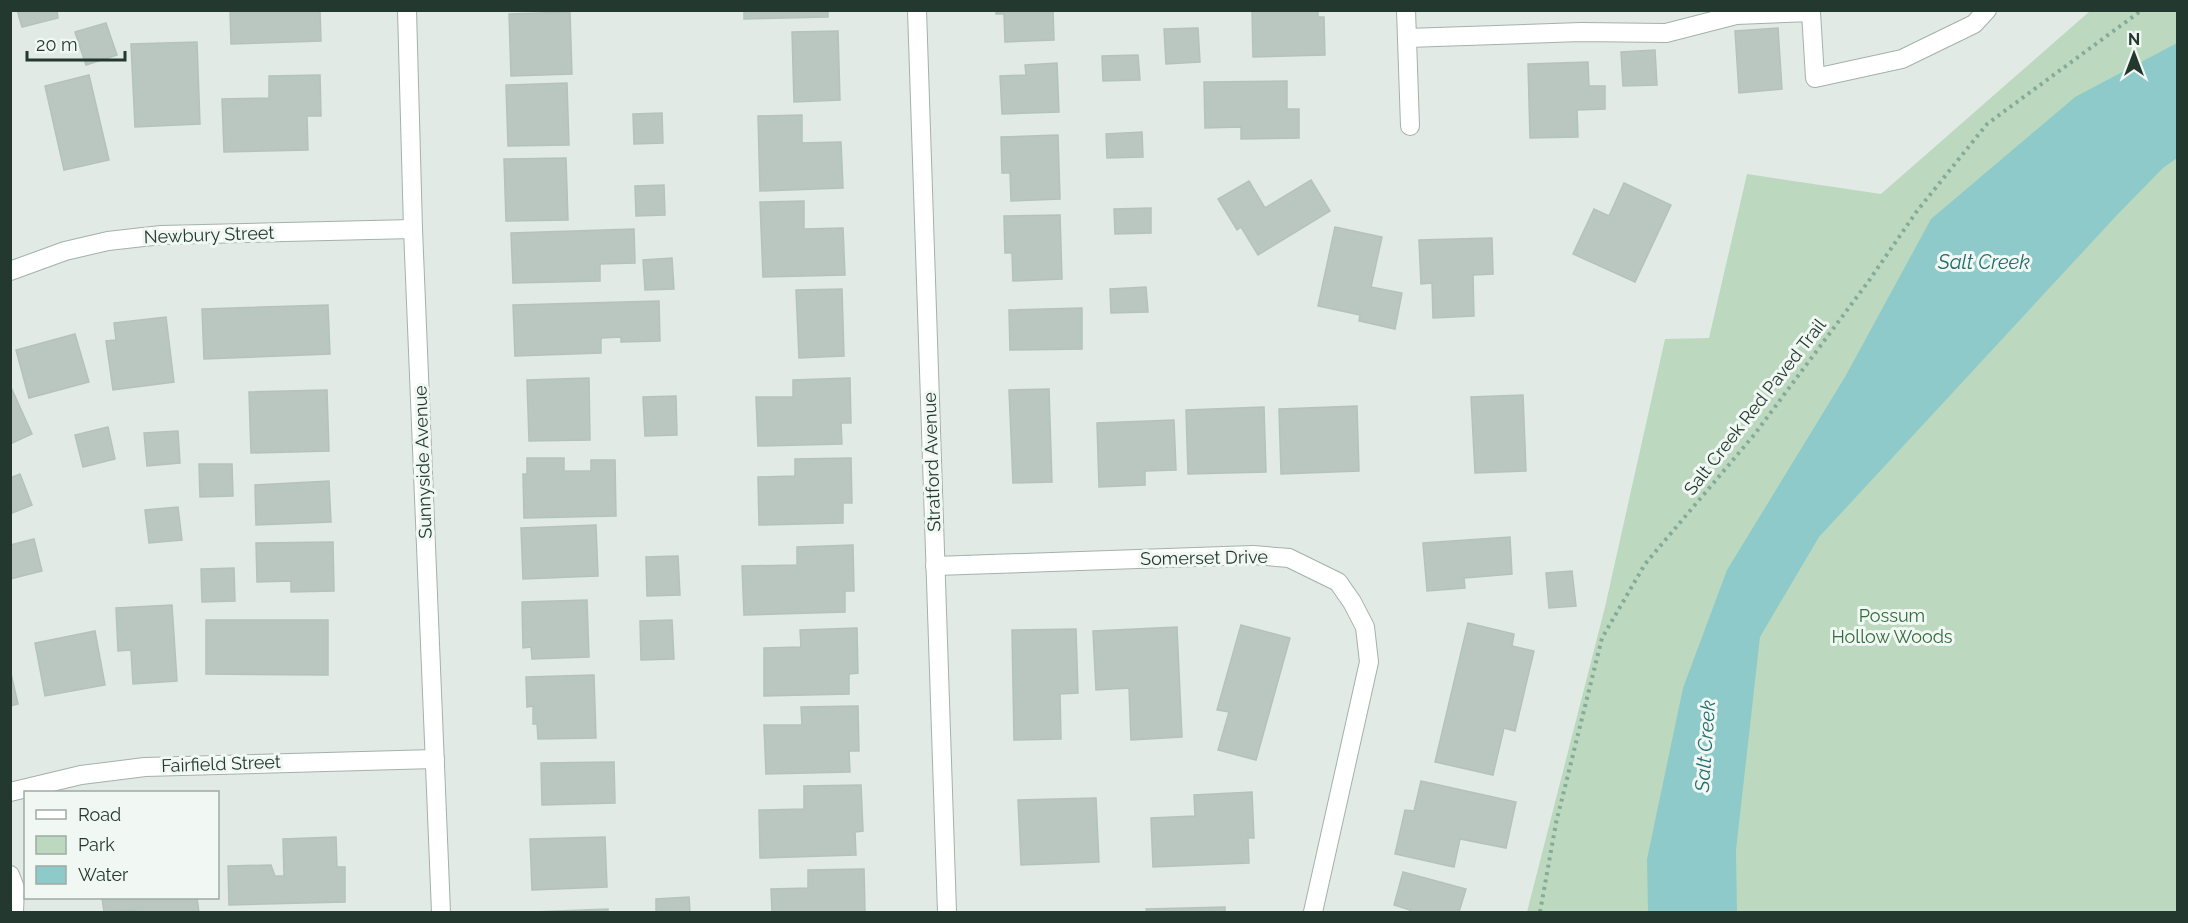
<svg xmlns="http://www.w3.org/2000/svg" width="2188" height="923" font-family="Raleway,sans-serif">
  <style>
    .green { fill: #bcd9bf }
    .water { fill: #8ecac9 }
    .building { fill: #bac7c0; stroke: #b4c3ba; stroke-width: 1.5 }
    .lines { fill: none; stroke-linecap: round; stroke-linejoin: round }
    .service-casing { stroke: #a4b1ab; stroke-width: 20 }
    .minor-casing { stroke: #a4b1ab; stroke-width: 20 }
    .path { stroke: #85aa98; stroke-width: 4; stroke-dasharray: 3 4.5; stroke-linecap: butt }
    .service { stroke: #fff; stroke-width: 18 }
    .minor { stroke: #fff; stroke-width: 18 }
    .labels { text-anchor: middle; stroke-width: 6; stroke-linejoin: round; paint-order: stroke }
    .street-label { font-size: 18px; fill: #233930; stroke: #f1f7f3 }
    .park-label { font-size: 18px; fill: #326c3f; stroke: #f1f7f3 }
    .water-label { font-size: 20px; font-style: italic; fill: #246e6f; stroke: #f1f7f3 }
  </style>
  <rect width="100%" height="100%" fill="#e1eae5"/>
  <path class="green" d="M2090,11H2177V912H1527L1605,607L1665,339L1709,338L1747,174L1881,194Z"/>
  <path class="water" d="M2177,43V158L2163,168L2117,215L1819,537L1760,637L1736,850L1737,912H1648L1647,859L1683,688L1727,570L1845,377L1931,219L2075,97Z"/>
  <g class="building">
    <path d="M17,10H57L58,18L22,27Z"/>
    <path d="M230,10H320L321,41L231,44Z"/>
    <path d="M744,10H828V17L744,19Z"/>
    <path d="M996,10H1053L1054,40L1005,42L1004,14H996Z"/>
    <path d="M1252,10H1318V17H1324L1325,55L1253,57Z"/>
    <path d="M570,12L572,74L511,76L509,14Z"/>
    <path d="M106,23L117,55L86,65L75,32Z"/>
    <path d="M1198,28L1200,62L1166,64L1164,29Z"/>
    <path d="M1778,28L1782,89L1739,93L1735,31Z"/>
    <path d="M838,31L840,100L794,102L792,32Z"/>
    <path d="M197,42L200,124L135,127L131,44Z"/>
    <path d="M1655,50L1657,85L1623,86L1621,52Z"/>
    <path d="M1138,55L1140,80L1103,81L1102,56Z"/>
    <path d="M1588,62L1589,86H1605V109L1577,110L1578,137L1530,138L1528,64Z"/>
    <path d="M1057,63L1059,112L1002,114L1000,76L1026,75L1025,65Z"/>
    <path d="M89,75L109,160L64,170L45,86Z"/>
    <path d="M320,75L321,116H307L308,150L224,152L222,99L269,98V76Z"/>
    <path d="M1287,81V109H1299V138L1241,139V127L1205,128L1204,82Z"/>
    <path d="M567,83L569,145L508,146L506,85Z"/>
    <path d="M662,113L663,143L634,144L633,114Z"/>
    <path d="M802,115V143L841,142L843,188L760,191L758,116Z"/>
    <path d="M1142,132L1143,157L1107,158L1106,134Z"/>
    <path d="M1058,135L1060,199L1011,201L1010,173H1002L1001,137Z"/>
    <path d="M566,158L568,220L506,221L504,159Z"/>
    <path d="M1311,180L1330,211L1258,255L1241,227L1237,230L1218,199L1249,181L1265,208Z"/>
    <path d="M1624,183L1671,205L1635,282L1573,254L1594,209L1609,216Z"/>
    <path d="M664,185L665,215L636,216L635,186Z"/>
    <path d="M804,201V229L843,228L845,275L763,277L760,202Z"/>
    <path d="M1151,208V233L1115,234L1114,209Z"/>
    <path d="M1060,215L1062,279L1013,281L1012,253H1005L1004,216Z"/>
    <path d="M1335,227L1382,237L1371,287L1402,293L1395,329L1359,321L1360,315L1318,306Z"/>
    <path d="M634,229L635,263L600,264V281L513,283L511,233Z"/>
    <path d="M1492,238L1493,274L1473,275L1474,316L1433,318L1432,283L1421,284L1419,240Z"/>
    <path d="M672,258L674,289L645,290L643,260Z"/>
    <path d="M1146,287L1148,312L1111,313L1110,289Z"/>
    <path d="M842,289L844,356L799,358L796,290Z"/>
    <path d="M659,301L660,341L621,342V337L601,338V353L515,356L513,305Z"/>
    <path d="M328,305L330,354L204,359L202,309Z"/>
    <path d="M1082,308V349L1010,350L1009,310Z"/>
    <path d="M166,317L174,382L113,390L106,341L116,340L114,323Z"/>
    <path d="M75,334L89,382L29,398L16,350Z"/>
    <path d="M589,378L590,440L529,441L527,380Z"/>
    <path d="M850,378L851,423H841L842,444L758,446L756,397H793V380Z"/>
    <path d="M10,385L32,434L10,444Z"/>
    <path d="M1049,389L1052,482L1013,483L1009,390Z"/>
    <path d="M327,390L329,451L251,453L249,392Z"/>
    <path d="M1523,395L1526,471L1475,473L1471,397Z"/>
    <path d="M676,396L677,435L645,436L643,397Z"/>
    <path d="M1357,406L1359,471L1281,474L1279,409Z"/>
    <path d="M1264,407L1266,472L1188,474L1186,410Z"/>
    <path d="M1174,420L1176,470L1145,471V485L1099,487L1097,423Z"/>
    <path d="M108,427L115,459L83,467L75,435Z"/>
    <path d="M178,431L180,463L147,466L144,433Z"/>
    <path d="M527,458H564V471H591V460H615L616,516L524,518L523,474H527Z"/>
    <path d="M851,458L852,503H843V523L759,525L758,477L795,476V459Z"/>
    <path d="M199,464H232L233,496L200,497Z"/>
    <path d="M20,474L32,505L10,514V478Z"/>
    <path d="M329,481L331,522L256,525L255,485Z"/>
    <path d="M178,507L182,540L149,543L145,510Z"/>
    <path d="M596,525L598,576L523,579L521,528Z"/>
    <path d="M1510,537L1512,574L1464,578L1465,588L1427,591L1423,543Z"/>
    <path d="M34,539L42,571L10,579V545Z"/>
    <path d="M333,542L334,591L291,592V581L257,582L256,543Z"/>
    <path d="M853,545L854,591H845V612L744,615L742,566L797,565V547Z"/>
    <path d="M678,556L680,595L647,596L646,557Z"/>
    <path d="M234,568L235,601L202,602L201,569Z"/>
    <path d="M1572,571L1576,606L1549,608L1546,573Z"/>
    <path d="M587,600L589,657L532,659L531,647L523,648L522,602Z"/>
    <path d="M172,605L177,681L133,684L131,650L118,651L116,608Z"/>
    <path d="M206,620H328V675L206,674Z"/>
    <path d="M672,620L674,659L641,660L640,621Z"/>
    <path d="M1468,623L1514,634L1512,646L1534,651L1515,731L1504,728L1493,775L1435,762Z"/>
    <path d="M1241,625L1290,638L1256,760L1218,750L1229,712L1217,710Z"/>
    <path d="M1177,627L1182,737L1131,740L1129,688L1096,690L1093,631Z"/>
    <path d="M857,628L858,673L849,674V694L764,696V648L801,647L800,630Z"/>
    <path d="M1076,629L1078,693L1060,694L1061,739L1014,740L1012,630Z"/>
    <path d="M95,631L105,685L45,696L35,643Z"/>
    <path d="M10,669L18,704L10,706Z"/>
    <path d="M594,675L596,738L538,739L537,724H533V706L527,707L526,677Z"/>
    <path d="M858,706L859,751H849L850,772L766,774L764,725H802L801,707Z"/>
    <path d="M614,762L615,803L542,805L541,763Z"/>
    <path d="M1421,781L1516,802L1506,848L1460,839L1454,867L1395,854L1405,810L1414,811Z"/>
    <path d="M861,785L863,831L855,832L856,855L760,858L759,810L804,809V786Z"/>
    <path d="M1252,792L1254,838H1248L1249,863L1153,867L1151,818L1195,816L1194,795Z"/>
    <path d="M1096,798L1099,862L1021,865L1018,800Z"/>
    <path d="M336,837L337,867H345V902L229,905L228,866L271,865L275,876H284L283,839Z"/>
    <path d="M605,837L607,887L532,890L530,839Z"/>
    <path d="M864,869L865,912H772L771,889L808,888V870Z"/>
    <path d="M1403,872L1466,889L1459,912H1409L1410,910L1394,905Z"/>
    <path d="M689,897L690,912H656V899Z"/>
    <path d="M102,898H197L199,912H136V910L104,912Z"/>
    <path d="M1225,907V912H1147L1146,909Z"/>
    <path d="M608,909V912H532Z"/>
  </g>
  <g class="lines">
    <g class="service-casing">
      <g id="service">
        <path d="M1407,38L1581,32L1666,33L1736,15L1811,12L1815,78L1902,59L1974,24L1987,10"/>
        <path d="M10,875L15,888L14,912"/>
      </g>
    </g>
    <g class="minor-casing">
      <g id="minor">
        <path d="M407,10L413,229L441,912"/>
        <path d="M917,10L947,912"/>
        <path d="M1406,10L1410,126"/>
        <path d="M10,271L65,251L108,241L161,235L413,229"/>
        <path d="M935,566L1253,555L1289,558L1338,582L1352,602L1365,627L1369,662L1313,912"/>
        <path d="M10,792L81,775L145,767L435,759"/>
      </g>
    </g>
    <path class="path" d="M1540,912L1556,823L1602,638L1645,564L1754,435L1868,282L1917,211L1987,124L2142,10"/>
    <use href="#service" class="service"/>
    <use href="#minor" class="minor"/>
  </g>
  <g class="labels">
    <g class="street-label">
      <text transform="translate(209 235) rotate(-2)" y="6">Newbury Street</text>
      <text transform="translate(1755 407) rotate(-52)" y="6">Salt Creek Red Paved Trail</text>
      <text transform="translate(423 462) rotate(-92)" y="6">Sunnyside Avenue</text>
      <text transform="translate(932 462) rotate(-92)" y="6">Stratford Avenue</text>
      <text transform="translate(1204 558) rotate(-1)" y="6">Somerset Drive</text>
      <text transform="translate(221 764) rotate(-2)" y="6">Fairfield Street</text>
    </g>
    <g class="park-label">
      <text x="1892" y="622">Possum<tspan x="1892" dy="21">Hollow Woods</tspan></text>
    </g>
    <g class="water-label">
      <text x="1984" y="269">Salt Creek</text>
      <text transform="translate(1705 746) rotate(-86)" y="7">Salt Creek</text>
    </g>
  </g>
  <rect width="2188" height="923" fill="none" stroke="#233930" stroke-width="24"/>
  <rect x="24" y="791" width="195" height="108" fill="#f1f7f3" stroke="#9faba5" stroke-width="1.5"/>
  <rect x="36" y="810" width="30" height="9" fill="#ffffff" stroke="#9faba5" stroke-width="1.5"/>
  <text x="78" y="821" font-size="18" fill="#233930">Road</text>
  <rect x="36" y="836" width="30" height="18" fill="#bcd9bf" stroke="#9faba5" stroke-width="1.5"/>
  <text x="78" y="851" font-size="18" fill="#233930">Park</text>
  <rect x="36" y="866" width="30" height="18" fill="#8ecac9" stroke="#9faba5" stroke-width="1.5"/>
  <text x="78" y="881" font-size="18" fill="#233930">Water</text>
  <g transform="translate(2134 54)" stroke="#f1f7f3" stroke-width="4.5" paint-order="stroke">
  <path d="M0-4.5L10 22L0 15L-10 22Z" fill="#233930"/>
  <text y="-9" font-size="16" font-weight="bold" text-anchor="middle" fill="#233930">N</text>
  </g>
  <path d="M27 51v9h98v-9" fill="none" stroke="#233930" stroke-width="3"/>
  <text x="36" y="51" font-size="18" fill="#233930" stroke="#f1f7f3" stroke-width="4.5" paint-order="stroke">20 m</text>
</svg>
